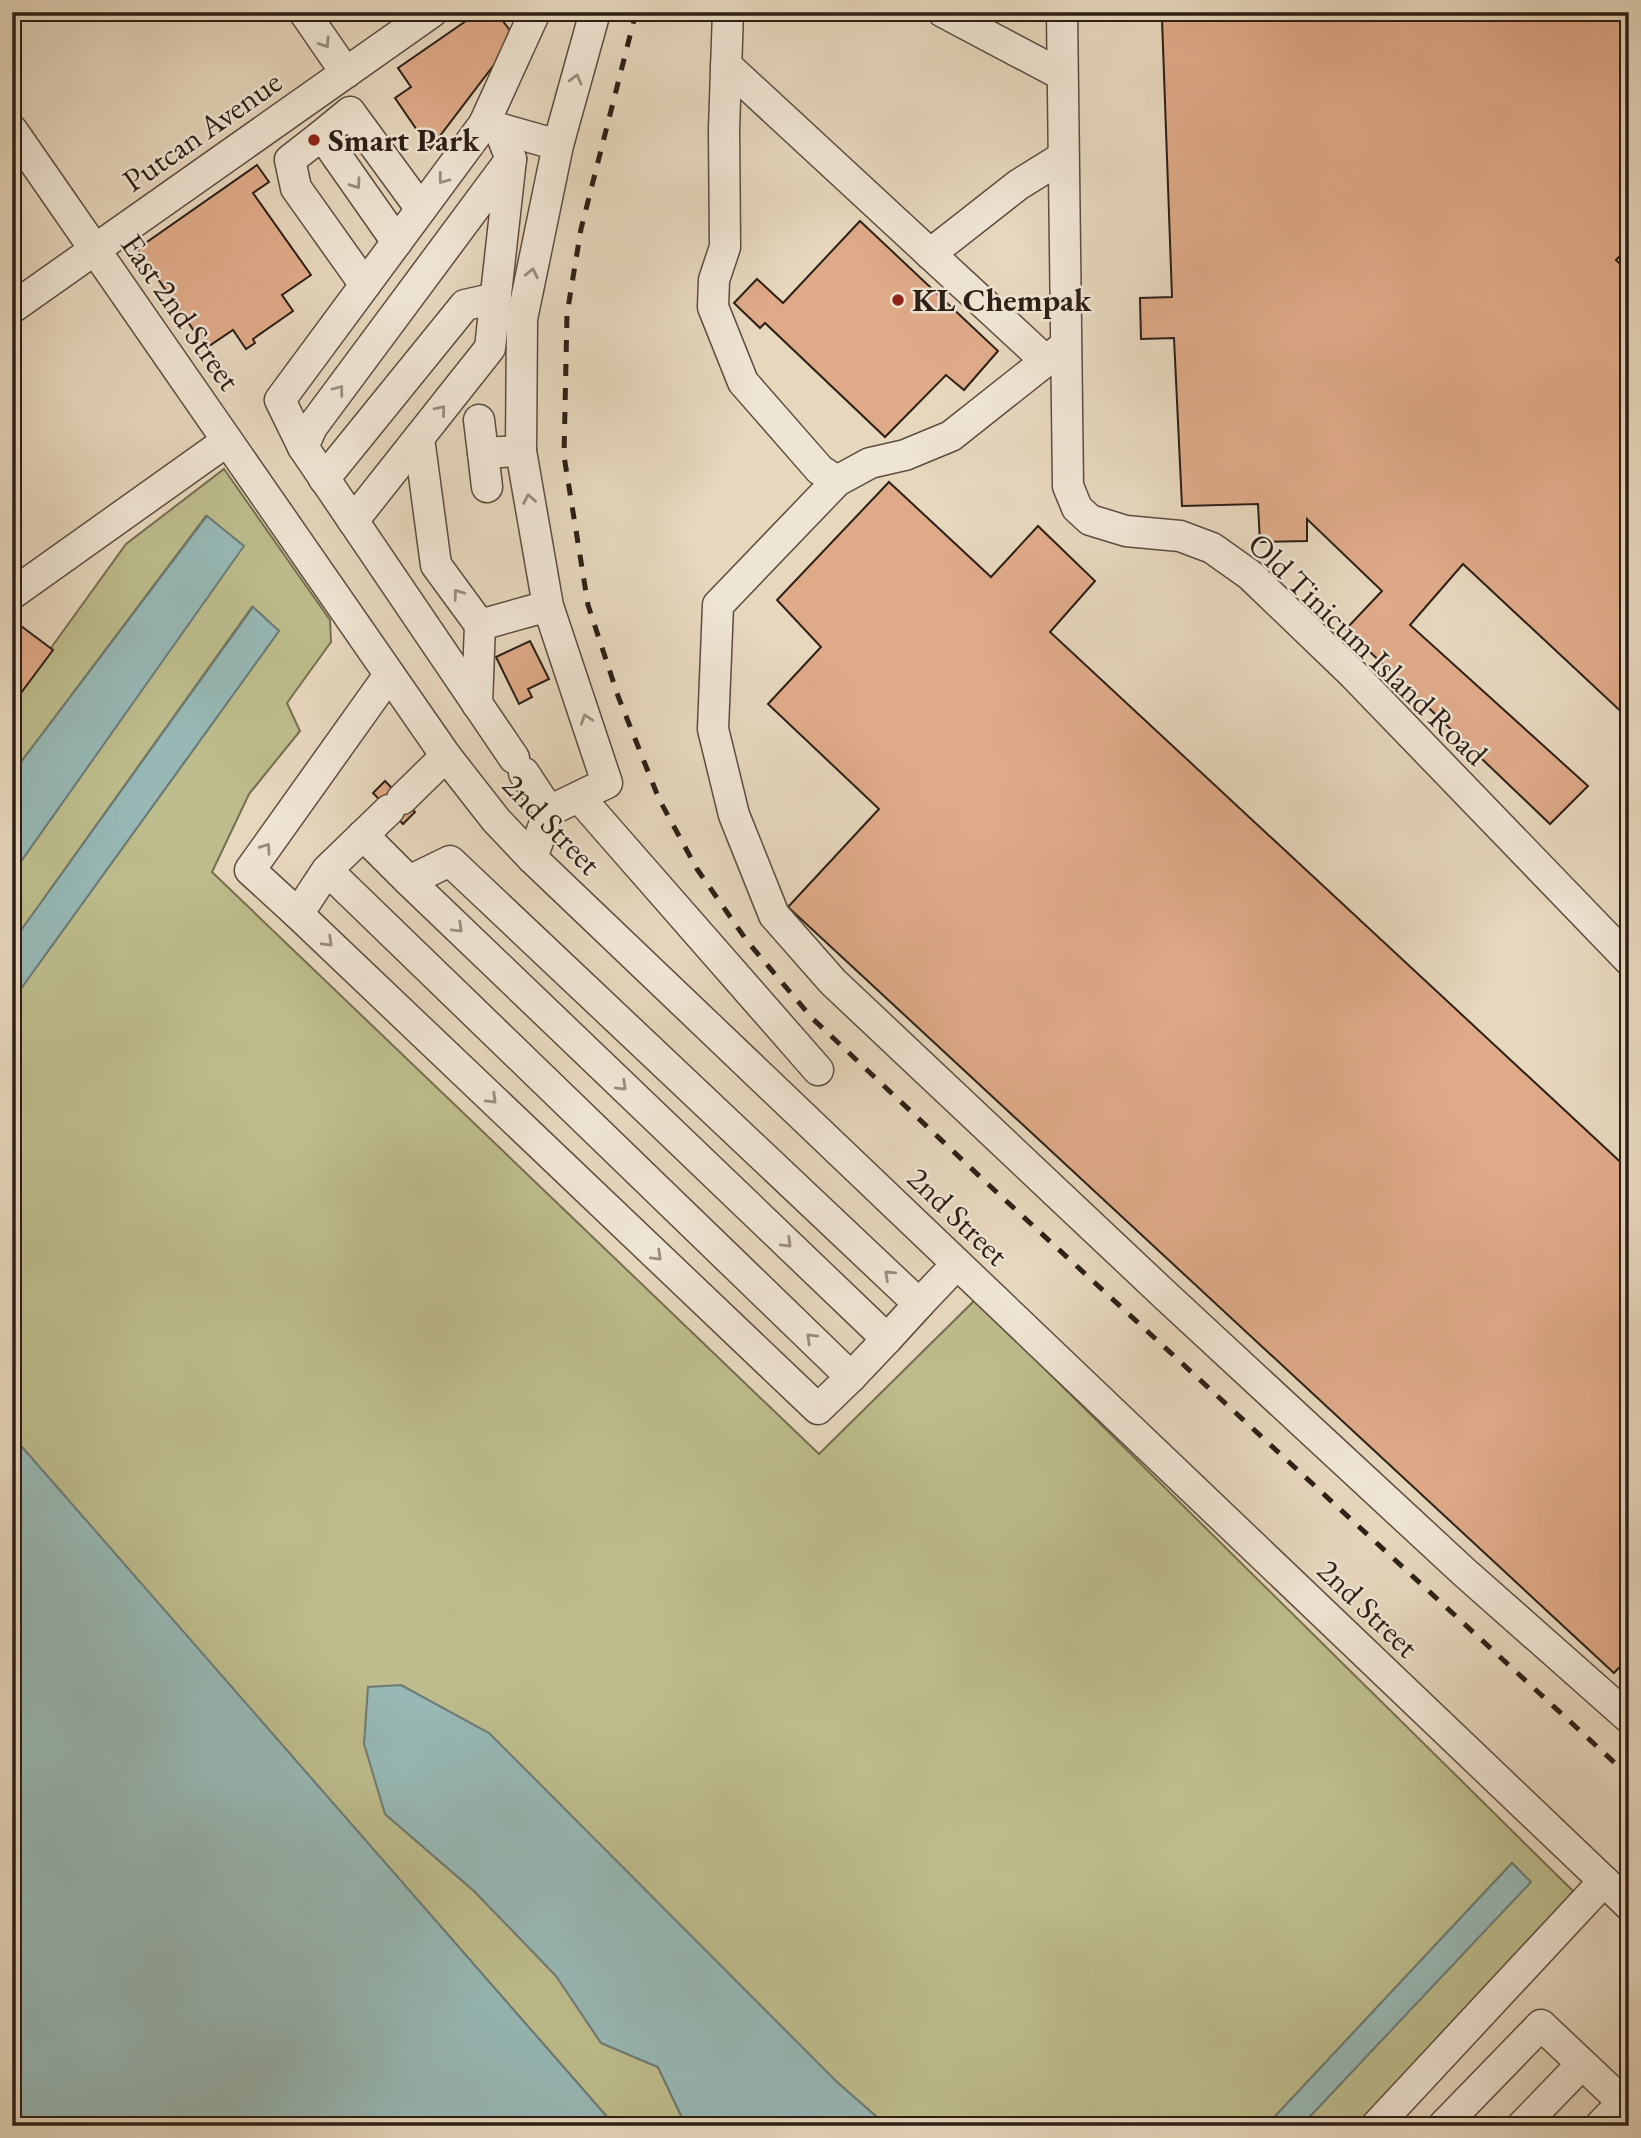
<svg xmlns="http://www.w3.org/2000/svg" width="1641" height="2138" font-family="'EB Garamond',serif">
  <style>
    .green { fill: #bdbc8c; stroke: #756e51; stroke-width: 2 }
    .water { fill: #97b8b5; stroke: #6d7b75; stroke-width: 2 }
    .building { fill: #dfaa88; stroke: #2d1f16; stroke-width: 2 }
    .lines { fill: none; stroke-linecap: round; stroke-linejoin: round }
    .minor-casing { stroke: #5c4d40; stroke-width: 33 }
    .minor { stroke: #efe5d4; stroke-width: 30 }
    .rail { stroke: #2d1f16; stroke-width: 5; stroke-dasharray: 12 12; stroke-linecap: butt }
    .oneway { stroke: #988c7e }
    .poi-dot { fill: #8f2418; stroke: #efe5d4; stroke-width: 2.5 }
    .labels { text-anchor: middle; stroke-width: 5; stroke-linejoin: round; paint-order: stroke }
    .street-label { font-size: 32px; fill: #2d1f16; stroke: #efe5d4 }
    .poi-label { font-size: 32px; font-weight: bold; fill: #2d1f16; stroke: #efe5d4; text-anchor: start }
  </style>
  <rect width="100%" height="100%" fill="#e7d7bd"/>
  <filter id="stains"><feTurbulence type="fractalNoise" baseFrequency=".00286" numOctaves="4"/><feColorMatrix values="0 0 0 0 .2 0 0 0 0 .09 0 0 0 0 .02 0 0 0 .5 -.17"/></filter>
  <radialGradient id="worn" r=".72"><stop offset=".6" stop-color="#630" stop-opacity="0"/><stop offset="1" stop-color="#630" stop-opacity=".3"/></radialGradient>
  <path class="green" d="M224,469L330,620L331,642L287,703L300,731L249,794L212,872L819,1454L975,1300L1575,1893L1568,1904L1361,2126H1301L1530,1882L1512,1863L1266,2126H887L837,2082L385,1814L474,1891L557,1976L601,2043L658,2067L686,2126H615L12,1436V1001L279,631L252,607L12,943V874L243,546L206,516L12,774V702L126,544Z"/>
  <g class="water">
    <path d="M207,516L244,546L12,874V774Z"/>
    <path d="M253,607L279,631L12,1001V943Z"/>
    <path d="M12,1436L30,1456L615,2126H12Z"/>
    <path d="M401,1685L489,1733L837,2082L887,2126H686L658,2067L601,2043L556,1976L474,1891L385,1814L364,1744L368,1687Z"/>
    <path d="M1512,1863L1531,1882L1301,2126H1266Z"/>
  </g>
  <g class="building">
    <path d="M479,12H496L515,37L430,149L395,98L411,87L398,68Z"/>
    <path d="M1090,12H1629V246L1616,260L1629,272V719L1463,564L1410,625L1588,786L1550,824L1346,629L1382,591L1307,519V541L1260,542L1258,504L1182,506L1174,338L1141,339L1140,298L1172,297L1162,19L1091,20Z"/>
    <path d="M257,165L269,182L253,193L311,275L282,295L293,311L253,339L255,343L246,349L233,330L206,348L137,249Z"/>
    <path d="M860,221L998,351L964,390L946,375L885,437L765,323L760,328L734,303L757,279L783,303Z"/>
    <path d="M889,482L991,577L1038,526L1095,581L1050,632L1629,1170V1657L1614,1673L788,907L879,809L768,704L821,647L777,600Z"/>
    <path d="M21,626L53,650L12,705V638Z"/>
    <path d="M530,641L549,679L528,689L532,697L519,704L496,657Z"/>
    <path d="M385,781L415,812L403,824L373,793Z"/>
  </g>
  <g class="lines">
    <g class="minor-casing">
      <g id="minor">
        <path d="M304,12L346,73"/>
        <path d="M728,12L724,129L725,247L714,280L713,307L743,382L820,470L837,481"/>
        <path d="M943,12L1062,75"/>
        <path d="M1062,12L1068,486L1077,508L1090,520L1126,531L1180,536L1212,548L1250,575L1353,674L1629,960"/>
        <path d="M726,65L1046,361"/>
        <path d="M484,124L535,12"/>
        <path d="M12,130L446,756L496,820L532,858L1629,1905"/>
        <path d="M322,135L290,160L296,188L365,285"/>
        <path d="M558,145L595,12"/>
        <path d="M397,242L322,135L350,112L421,209"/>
        <path d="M930,254L1018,185L1063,157"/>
        <path d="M12,308L432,12"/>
        <path d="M1066,345L951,436L905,455L870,463L837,481L718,605L713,729L734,815L774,915L833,982L1166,1296L1464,1572L1629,1718"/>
        <path d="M479,420L483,453"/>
        <path d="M419,438L436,565L480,625L477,704"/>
        <path d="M303,447L312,427L511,159"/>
        <path d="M324,479L465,305L496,298"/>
        <path d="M487,487L483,453L521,451"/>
        <path d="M353,521L490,348L511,159L499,129"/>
        <path d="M12,594L227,441"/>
        <path d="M480,625L548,606"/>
        <path d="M514,758L303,447L280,400L484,124L558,145L522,319L521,451L548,606L607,783L549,811"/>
        <path d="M524,773L549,811L532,858"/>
        <path d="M579,797L818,1070"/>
        <path d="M402,799L446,756"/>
        <path d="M363,835L409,881L887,1339L919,1304L450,861L409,881"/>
        <path d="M327,870L851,1377L818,1409L298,914L327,870L389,810"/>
        <path d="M298,914L250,870L389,675"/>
        <path d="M919,1304L957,1264"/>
        <path d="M851,1377L887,1339"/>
        <path d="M1376,2126L1604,1881"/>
        <path d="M1443,2126L1541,2025L1629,2108"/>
        <path d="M1522,2126L1582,2064"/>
        <path d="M1600,2126L1623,2102"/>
      </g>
    </g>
    <use href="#minor" class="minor"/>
    <path class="rail" d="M636,12L581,229L567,314L564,456L588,605L618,696L659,799L697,869L747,941L812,1018L990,1186L1629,1776"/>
  </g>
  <defs><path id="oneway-chevron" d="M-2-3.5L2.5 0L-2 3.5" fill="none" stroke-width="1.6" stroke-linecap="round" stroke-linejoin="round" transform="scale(1.75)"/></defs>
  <g class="oneway">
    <use href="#oneway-chevron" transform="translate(325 43) rotate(56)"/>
    <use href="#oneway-chevron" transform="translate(576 79) rotate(-75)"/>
    <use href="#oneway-chevron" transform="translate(443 179) rotate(127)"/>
    <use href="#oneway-chevron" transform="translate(356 184) rotate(55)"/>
    <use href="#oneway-chevron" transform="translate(532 273) rotate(-78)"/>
    <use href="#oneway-chevron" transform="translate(339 390) rotate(-53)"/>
    <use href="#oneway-chevron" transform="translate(441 410) rotate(-51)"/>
    <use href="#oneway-chevron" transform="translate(529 499) rotate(-100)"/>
    <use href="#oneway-chevron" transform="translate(458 594) rotate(-126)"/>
    <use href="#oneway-chevron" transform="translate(586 719) rotate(-109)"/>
    <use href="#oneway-chevron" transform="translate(266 848) rotate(-55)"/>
    <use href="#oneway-chevron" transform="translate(458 928) rotate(44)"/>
    <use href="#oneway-chevron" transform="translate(328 942) rotate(44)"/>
    <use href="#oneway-chevron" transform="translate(622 1086) rotate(44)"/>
    <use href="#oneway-chevron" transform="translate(492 1099) rotate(44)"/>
    <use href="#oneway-chevron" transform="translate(787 1243) rotate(44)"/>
    <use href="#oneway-chevron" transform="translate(657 1256) rotate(44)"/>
    <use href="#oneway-chevron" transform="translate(889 1275) rotate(-137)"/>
    <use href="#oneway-chevron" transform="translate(811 1338) rotate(-136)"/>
  </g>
  <g class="poi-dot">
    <circle cx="314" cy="140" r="7"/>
    <circle cx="898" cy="300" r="7"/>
  </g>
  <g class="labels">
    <g class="street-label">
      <text transform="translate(202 131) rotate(-35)" y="11">Putcan Avenue</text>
      <text transform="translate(181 312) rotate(55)" y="11">East 2nd Street</text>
      <text transform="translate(1368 649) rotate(44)" y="11">Old Tinicum Island Road</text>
      <text transform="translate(552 824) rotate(46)" y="11">2nd Street</text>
      <text transform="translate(958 1216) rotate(44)" y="11">2nd Street</text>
      <text transform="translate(1368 1608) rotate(44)" y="11">2nd Street</text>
    </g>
    <g class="poi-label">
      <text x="328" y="151">Smart Park</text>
      <text x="912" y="311">KL Chempak</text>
    </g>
  </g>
  <rect width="1641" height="2138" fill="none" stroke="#e7d7bd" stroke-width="42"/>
  <rect x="14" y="14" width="1613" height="2110" fill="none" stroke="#2d1f16" stroke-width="3.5"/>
  <rect x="21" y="21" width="1599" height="2096" fill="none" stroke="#2d1f16" stroke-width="2"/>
  <rect width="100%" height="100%" filter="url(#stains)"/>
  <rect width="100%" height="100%" fill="url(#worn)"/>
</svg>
